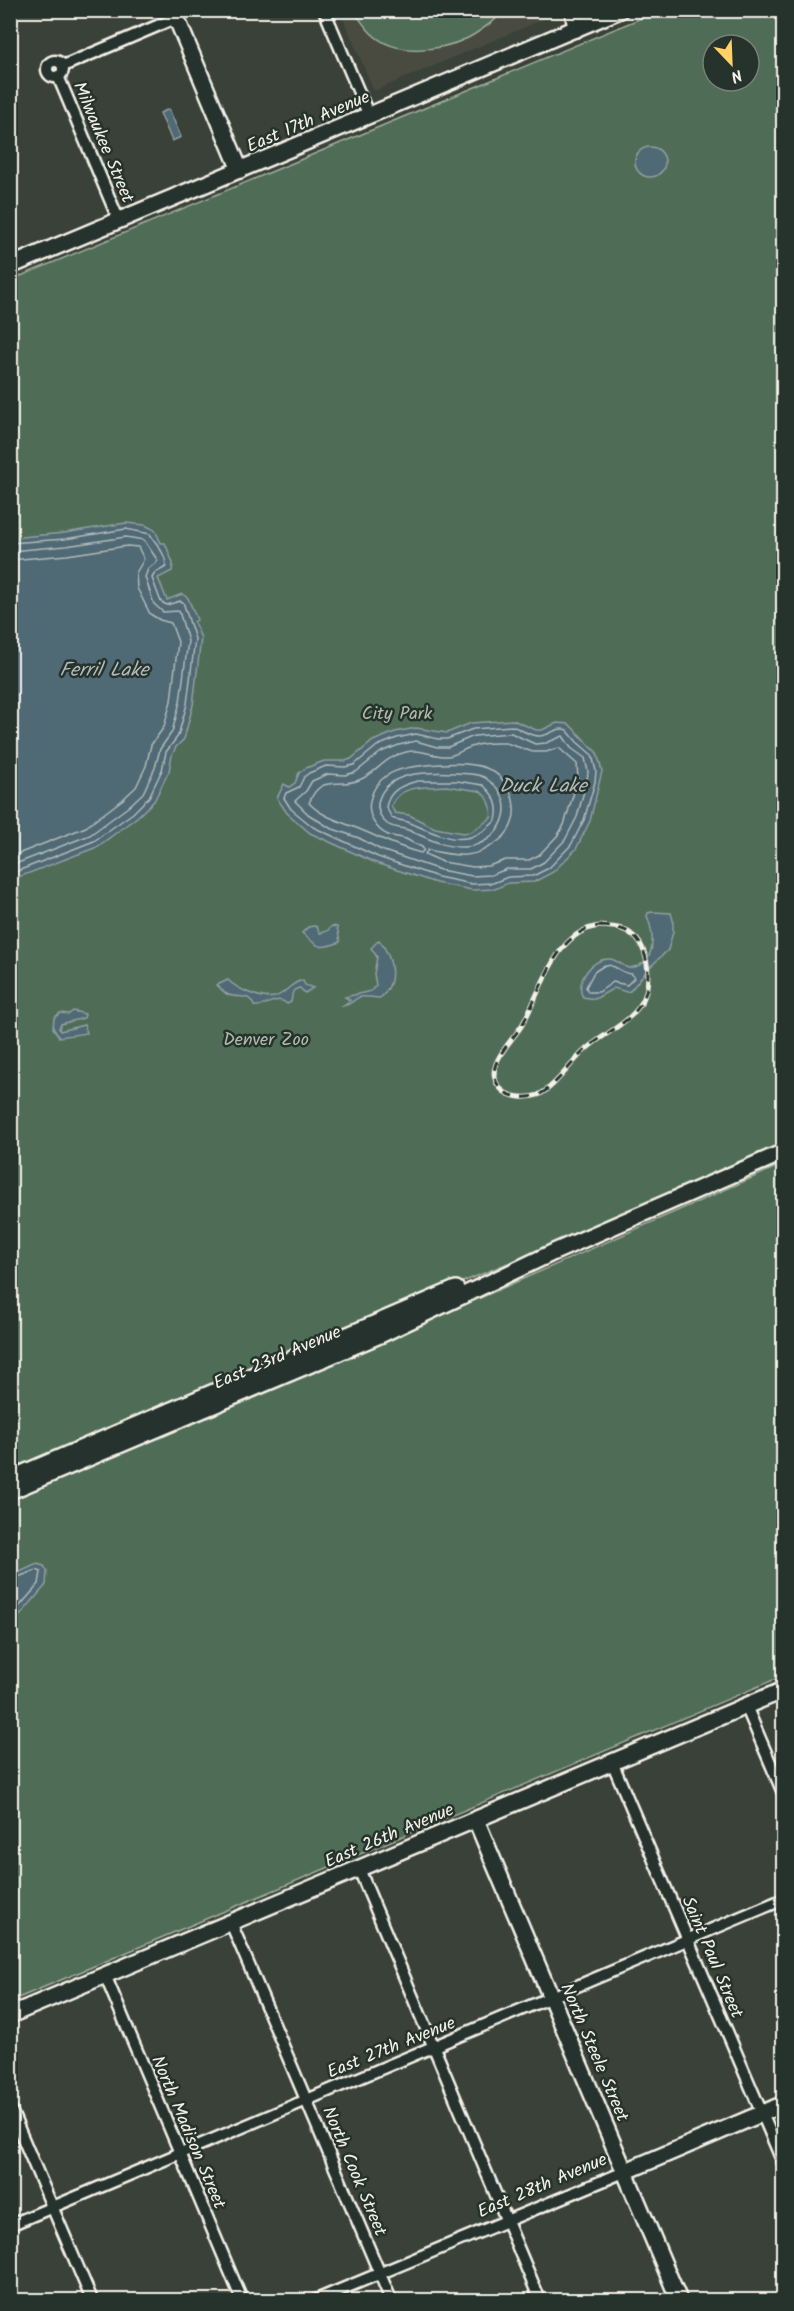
<svg xmlns="http://www.w3.org/2000/svg" width="794" height="2311" font-family="Kalam,sans-serif">
  <style>
    .built { fill: #484b40 }
    .green { fill: #4f6d56; stroke: #a2af9f; stroke-width: 1.5; fill-rule: evenodd }
    .water { fill: #4f6974; stroke: #919fa2; stroke-width: 1.5; fill-rule: evenodd }
    .lines { fill: none; stroke-linecap: round; stroke-linejoin: round }
    .shore { stroke: #b2bbba; stroke-width: 1.5 }
    .street-casing { stroke: #f4f1e8; stroke-width: 15 }
    .secondary-casing { stroke: #f4f1e8; stroke-width: 20 }
    .street { stroke: #26332d; stroke-width: 10 }
    .secondary { stroke: #26332d; stroke-width: 15 }
    .rail-casing { stroke: #f4f1e8; stroke-width: 5 }
    .rail { stroke: #26332d; stroke-width: 3; stroke-dasharray: 9; stroke-linecap: butt }
    .labels { text-anchor: middle; stroke-width: 5; stroke-linejoin: round; paint-order: stroke }
    .street-label { font-size: 18px; fill: #f4f1e8; stroke: #26332d }
    .park-label { font-size: 18px; fill: #b2bcae; stroke: #26332d }
    .water-label { font-size: 20px; font-style: italic; fill: #b2bbba; stroke: #26332d }
  </style>
  <rect width="100%" height="100%" fill="#3a4138"/>
  <filter id="ink" filterUnits="userSpaceOnUse"><feTurbulence type="fractalNoise" baseFrequency=".0167" numOctaves="2"/><feDisplacementMap in="SourceGraphic" scale="12" xChannelSelector="R" yChannelSelector="G"/><feConvolveMatrix kernelMatrix="1 2 1 2 8 2 1 2 1" color-interpolation-filters="sRGB"/></filter>
  <g filter="url(#ink)">
    <path class="built" d="M340,11H563L374,91Z"/>
    <g class="green">
      <path d="M354,11H506C494,20 482,31 468,38C440,51 395,57 371,33C364,26 359,18 354,11Z"/>
      <path d="M658,11H783V1145L660,1200L441,1291L315,1347L192,1392L11,1471V280ZM713,45H749V81H713Z"/>
      <path d="M783,1164V1676L11,2001L10,1498L254,1398Z"/>
    </g>
    <g class="water">
      <path d="M169,109L181,137L172,141L160,113Z"/>
      <circle cx="650" cy="162" r="15"/>
      <path d="M126,523L145,525L155,530L161,543H165L173,563L172,571L158,578L167,600L182,594L188,598L197,620L194,622L201,638L193,705L184,739L176,747L172,755L169,771L154,801L137,817L97,847L11,880V538L64,533Z"/>
      <path d="M513,720L536,730H542L557,723L569,724L597,753L602,771L590,821L576,849L553,872L534,882L508,883L495,889L472,890L436,883L376,863L310,833L287,813L277,798L284,784L289,787L295,783L299,773L306,768L324,761H345L351,759L373,741L395,732L416,728L447,733L471,723ZM446,786L480,791C489,799 493,806 491,818L471,832L463,833L435,828L409,815L395,813L391,806C401,783 426,788 446,786Z"/>
      <path d="M652,912L671,913L673,920V932L668,950L650,967L630,991L626,992L614,988L595,999L583,997C574,983 592,957 610,959C617,960 622,965 628,968C657,966 655,936 647,916L648,913Z"/>
      <path d="M314,926L317,927L320,933L327,931L332,926L337,927L340,942C317,951 318,946 302,933L308,927Z"/>
      <path d="M379,940C392,956 399,982 380,998C373,998 367,996 360,997C353,999 353,1004 343,1006L350,1000L345,997L371,991L376,985L374,974L377,957L371,948Z"/>
      <path d="M228,980C237,989 261,1000 274,997C284,995 290,984 300,981H303L305,985L313,988L305,993L300,988C290,990 293,994 291,1002L287,1004C276,994 266,1008 254,1006C249,992 239,999 229,995C225,994 220,988 217,985Z"/>
      <path d="M73,1011L85,1014L84,1018L61,1024L59,1028L60,1031L84,1025L87,1033L59,1037L53,1028L54,1018L60,1013L69,1014Z"/>
      <path d="M37,1564L44,1566L47,1571L46,1585L11,1626V1576Z"/>
    </g>
    <g class="lines">
      <g class="shore">
        <path d="M10,543L65,539L126,529L150,534C156,544 167,555 166,567L155,573L152,578L161,602L167,605L180,601L183,602L195,639L187,704L178,736L166,752L162,770L149,797L133,813L94,841L10,874"/>
        <path d="M10,551L66,546L126,537L144,540L158,561L148,569L145,577L154,604L163,612L179,611L188,641L180,702L172,732L160,749L155,768L143,793L128,807L90,835L10,866"/>
        <path d="M10,560L67,555L127,546L138,547L144,559L136,573L137,588L150,614L160,620L171,623L178,642L171,701L164,727L151,745L146,766L136,787L122,800L86,827L10,857"/>
        <path d="M512,726C521,729 529,736 539,736C550,736 556,726 567,730L577,742L592,755L596,771L595,782L584,820L571,845L549,868L533,876L508,877L493,883L472,884L438,877L378,857L313,827L291,809L284,798L286,793L299,787L304,777L309,773L326,766L345,767L354,765L377,746L397,738L416,734L438,739H447L473,729Z"/>
        <path d="M511,733L535,744L546,743L563,736L571,748L585,758L588,772L587,780L577,817L565,840L544,862L531,869H507L491,875L472,876L440,870L381,850L359,838L330,828L308,814L295,801L306,791L312,781L328,774L345,775L356,772L381,752L399,745L416,741L437,747H448L474,736Z"/>
        <path d="M506,743L533,752H546L559,748L577,764L578,779L564,825L558,835L539,855L529,860H506L488,866L473,867L443,862L425,854L428,850C459,857 475,860 501,839C525,819 514,779 486,768C473,763 454,763 440,764C412,766 377,767 370,801C367,815 376,830 388,835C394,837 400,837 406,839C411,842 417,845 422,847L424,850L421,853C397,847 381,838 359,829C342,822 322,817 309,803C321,773 337,789 359,780C378,773 382,758 406,752C421,748 433,757 448,756C457,755 465,748 474,746C483,742 496,743 506,743Z"/>
        <path d="M457,773C467,774 480,773 488,780C522,803 500,845 465,847C444,848 427,838 408,830C401,827 393,829 386,823C381,819 377,810 378,803C385,769 431,772 457,773Z"/>
        <path d="M418,781H457L483,785C494,795 500,805 496,820C467,851 444,837 410,823C405,820 398,821 392,818L386,807C389,790 402,785 418,781Z"/>
        <path d="M605,965C616,964 621,974 632,974L634,978L627,985L613,982L599,992H588L586,987L594,972Z"/>
        <path d="M10,1580L37,1570L41,1572L39,1584L10,1617"/>
      </g>
      <g class="street-casing">
        <g id="street">
          <path d="M324,10L369,116"/>
          <circle cx="55" cy="69" r="8"/>
          <path d="M63,66L176,18"/>
          <path d="M58,76L119,221"/>
          <path d="M746,1706L784,1795"/>
          <path d="M612,1762L784,2165"/>
          <path d="M359,1869L540,2300"/>
          <path d="M231,1923L391,2300"/>
          <path d="M105,1975L242,2300"/>
          <path d="M10,2108L92,2300"/>
          <path d="M10,2225L784,1899"/>
          <path d="M316,2300L624,2172"/>
        </g>
      </g>
      <g class="secondary-casing">
        <g id="secondary">
          <path d="M173,10L240,170"/>
          <path d="M573,10L576,29"/>
          <path d="M10,266L620,10"/>
          <path d="M10,1479L456,1289"/>
          <path d="M10,1491L382,1334L554,1252L784,1152"/>
          <path d="M476,1820L679,2300"/>
          <path d="M10,2015L784,1690"/>
          <path d="M624,2172L784,2104"/>
        </g>
      </g>
      <use href="#street" class="street"/>
      <use href="#secondary" class="secondary"/>
      <g class="rail-casing">
        <path id="rail" d="M601,926C611,927 623,927 631,934C650,947 653,987 640,1005C627,1025 601,1035 584,1051C571,1063 553,1089 538,1095C527,1099 508,1098 500,1088C495,1082 493,1074 495,1067C499,1052 514,1038 522,1025C541,993 555,929 601,926Z"/>
      </g>
      <use href="#rail" class="rail"/>
    </g>
  </g>
  <g class="labels">
    <g class="street-label">
      <text transform="translate(308 121) rotate(-23)" y="6">East 17th Avenue</text>
      <text transform="translate(104 142) rotate(67)" y="6">Milwaukee Street</text>
      <text transform="translate(277 1357) rotate(-23)" y="6">East 23rd Avenue</text>
      <text transform="translate(389 1835) rotate(-23)" y="6">East 26th Avenue</text>
      <text transform="translate(713 1957) rotate(67)" y="6">Saint Paul Street</text>
      <text transform="translate(391 2047) rotate(-22)" y="6">East 27th Avenue</text>
      <text transform="translate(595 2052) rotate(67)" y="6">North Steele Street</text>
      <text transform="translate(189 2132) rotate(67)" y="6">North Madison Street</text>
      <text transform="translate(355 2171) rotate(67)" y="6">North Cook Street</text>
      <text transform="translate(542 2185) rotate(-23)" y="6">East 28th Avenue</text>
    </g>
    <g class="park-label">
      <text x="397" y="719">City Park</text>
      <text x="266" y="1045">Denver Zoo</text>
    </g>
    <g class="water-label">
      <text x="104" y="676">Ferril Lake</text>
      <text x="543" y="792">Duck Lake</text>
    </g>
  </g>
  <rect width="794" height="2311" fill="none" stroke="#26332d" stroke-width="36"/>
  <rect x="18" y="18" width="758" height="2275" fill="none" stroke="#f4f1e8" stroke-width="2" filter="url(#ink)"/>
  <g transform="translate(731 63) rotate(157)"><circle r="28" fill="#26332d" stroke="#787f78" stroke-width="1.5"/>
  <path d="M0-4.5L10 22L0 15L-10 22Z" fill="#ffd166"/>
  <text y="-9" font-size="16" font-weight="bold" text-anchor="middle" fill="#f4f1e8">N</text>
  </g>
</svg>
